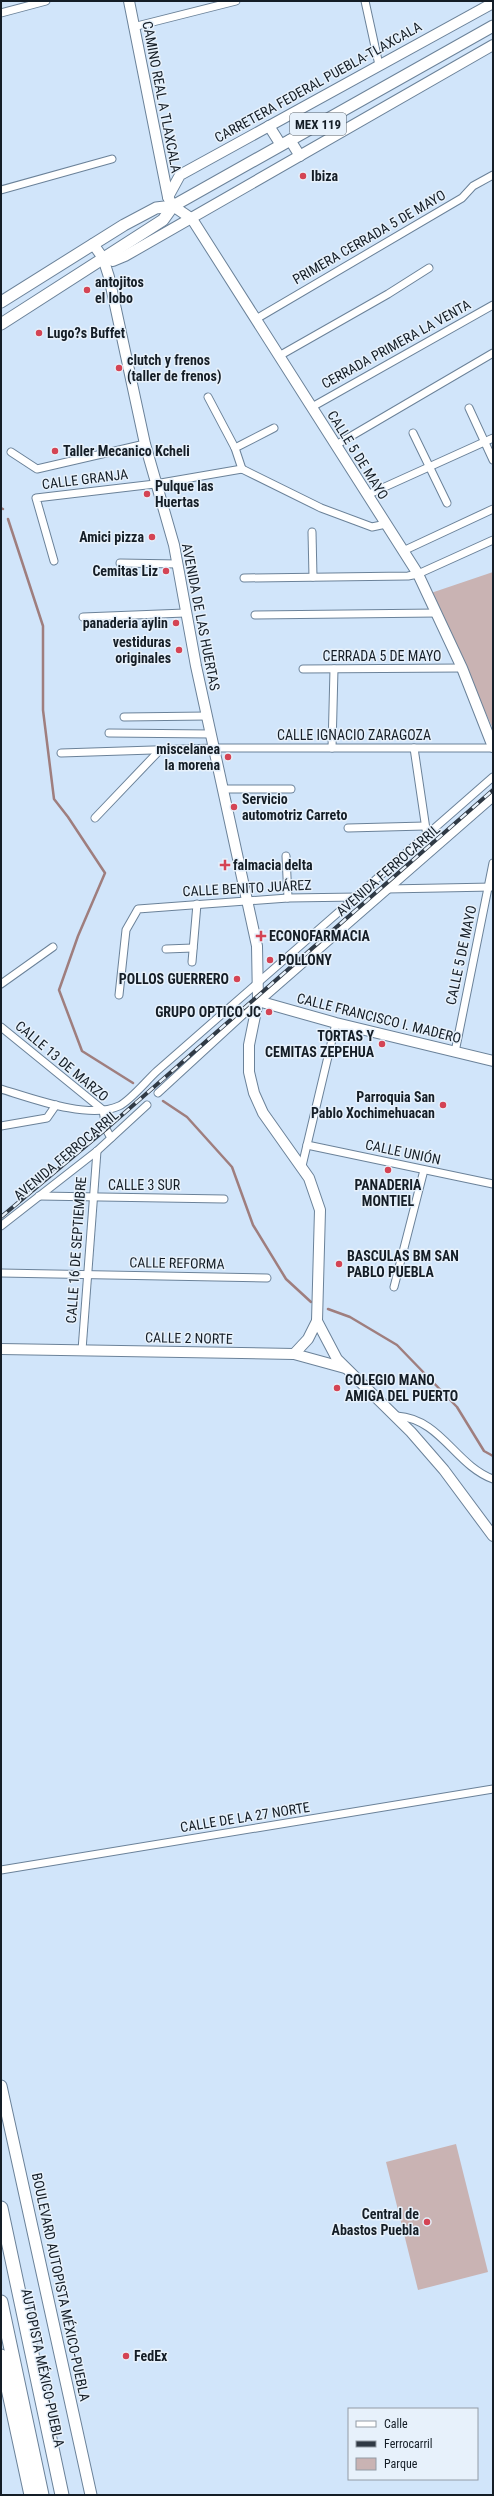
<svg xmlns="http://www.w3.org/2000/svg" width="494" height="2496" font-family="'Roboto Condensed',sans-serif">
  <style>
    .green { fill: #c9b3b3 }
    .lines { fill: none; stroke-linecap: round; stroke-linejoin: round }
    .stream { stroke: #9f7e7e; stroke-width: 2.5 }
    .street-casing { stroke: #6b8299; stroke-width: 9 }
    .secondary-casing { stroke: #6b8299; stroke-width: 12 }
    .primary-casing { stroke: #6b8299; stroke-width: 13 }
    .highway-casing { stroke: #6b8299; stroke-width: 15 }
    .street { stroke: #fff; stroke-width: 7 }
    .secondary { stroke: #fff; stroke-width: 10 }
    .primary { stroke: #fff; stroke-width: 11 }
    .highway { stroke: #fff; stroke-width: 13 }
    .rail-casing { stroke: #303a45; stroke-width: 4 }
    .rail { stroke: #e7f1fb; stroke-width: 2.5; stroke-dasharray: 8; stroke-linecap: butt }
    .poi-dot { fill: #d44454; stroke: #e7f1fb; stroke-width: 1.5 }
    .labels { text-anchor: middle; stroke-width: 3; stroke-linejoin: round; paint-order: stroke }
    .shield { fill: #e7f1fb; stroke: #535d66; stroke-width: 1 }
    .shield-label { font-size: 13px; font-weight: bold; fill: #141d26 }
    .street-label { font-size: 14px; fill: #141d26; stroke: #e7f1fb }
    .poi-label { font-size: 14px; font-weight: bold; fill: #141d26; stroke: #e7f1fb; text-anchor: start }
  </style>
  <rect width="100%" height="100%" fill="#d1e5fa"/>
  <g class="green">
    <path d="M493,572V729L431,593Z"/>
    <path d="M456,2144L488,2272L418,2290L386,2162Z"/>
  </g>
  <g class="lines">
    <g class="stream">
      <path d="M1,508L3,509"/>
      <path d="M8,519L43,626V710L54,799L68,817L105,873L78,936L59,990L82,1051L133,1083"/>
      <path d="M163,1101L187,1117L232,1167L253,1225L286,1279L311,1302"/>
      <path d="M328,1309L350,1317L397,1345L457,1407L484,1451L493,1456"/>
    </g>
    <g class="street-casing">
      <g id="street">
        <path d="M365,1L379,65"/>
        <path d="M1,13L46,1"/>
        <path d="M133,27L236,1"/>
        <path d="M1,190L112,159"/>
        <path d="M256,319L462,198L473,186L493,175"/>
        <path d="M279,356L388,294L429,268"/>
        <path d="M208,397L235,448L242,469"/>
        <path d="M312,407L493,305"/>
        <path d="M469,408L493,460"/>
        <path d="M413,433L447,503"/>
        <path d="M336,445L493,353"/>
        <path d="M235,448L274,428"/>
        <path d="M11,452L37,469L145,444"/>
        <path d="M242,469L321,508L372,527L386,524"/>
        <path d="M367,495L493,438"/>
        <path d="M312,532L313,577"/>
        <path d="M403,551L493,509"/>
        <path d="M54,561L36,498L155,484L242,469"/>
        <path d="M120,563L178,564"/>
        <path d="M244,578L408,576L418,574L493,540"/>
        <path d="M255,615L437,613"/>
        <path d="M83,617L185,613"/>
        <path d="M303,669L462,668"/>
        <path d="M124,717L207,716"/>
        <path d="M109,733L211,734"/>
        <path d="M332,748L334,669"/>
        <path d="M414,748L427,836"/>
        <path d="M61,753L214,748H493"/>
        <path d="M223,789H291"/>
        <path d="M95,818L158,752"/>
        <path d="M348,828L425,826"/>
        <path d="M286,856L288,898"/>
        <path d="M387,889L493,887"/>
        <path d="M166,949L193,948"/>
        <path d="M192,962L197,904"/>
        <path d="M1,984L53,947"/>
        <path d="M119,995L126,930L138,909L288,898L358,897"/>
        <path d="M1,1027L103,1110L106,1129L111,1138"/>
        <path d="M455,1052L493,863"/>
        <path d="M1,1089C31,1098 89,1120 119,1106C130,1101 147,1080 157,1071L493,777"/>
        <path d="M158,1093L258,1001"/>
        <path d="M1,1126L47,1118L56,1105"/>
        <path d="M307,1145L493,1184"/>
        <path d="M302,1166L336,1023"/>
        <path d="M39,1196L224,1199"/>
        <path d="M1,1226L97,1151L147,1105"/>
        <path d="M1,1273L267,1278"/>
        <path d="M394,1287L424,1170"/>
        <path d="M82,1350L97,1151"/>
        <path d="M397,1416C441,1419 455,1465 493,1479"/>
        <path d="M1,1870L493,1789"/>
      </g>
    </g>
    <g class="secondary-casing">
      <g id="secondary">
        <path d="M129,1L168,197L173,206L192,219L418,574L462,668L493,747"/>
        <path d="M269,126L281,145"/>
        <path d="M290,140L300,156"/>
        <path d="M168,197L180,175L493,3"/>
        <path d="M93,244L103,258L109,277L145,444L174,545L196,666L257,946L258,1001L249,1045V1072L254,1093L263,1113L309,1178L320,1210L317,1321L337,1359L411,1432L444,1470L493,1536"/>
        <path d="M103,258L113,261L125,256L493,45"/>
        <path d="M258,1001L493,796"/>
        <path d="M258,1001L336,1023L493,1061"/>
        <path d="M1,1349L294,1354L345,1368"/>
        <path d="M294,1354L308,1339L317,1321"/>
      </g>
    </g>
    <g class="primary-casing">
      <g id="primary">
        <path d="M1,302L124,225L156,208L173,206L493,26"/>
        <path d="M1,324L163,220L173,206"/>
        <path d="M1,2086L91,2495"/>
      </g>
    </g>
    <g class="highway-casing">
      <g id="highway">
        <path d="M1,2208L62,2495"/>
        <path d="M1,2302L42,2495"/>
        <path d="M1,2356L31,2495"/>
      </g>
    </g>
    <use href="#street" class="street"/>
    <use href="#secondary" class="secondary"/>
    <use href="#primary" class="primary"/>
    <use href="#highway" class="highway"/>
    <g class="rail-casing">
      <path id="rail" d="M1,1217L106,1129L493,790"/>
    </g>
    <use href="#rail" class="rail"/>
  </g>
  <g class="poi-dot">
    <circle cx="303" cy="176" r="4"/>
    <circle cx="87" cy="290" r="4"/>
    <circle cx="39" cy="333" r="4"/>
    <circle cx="119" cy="368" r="4"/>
    <circle cx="55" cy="451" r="4"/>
    <circle cx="147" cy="494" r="4"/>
    <circle cx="152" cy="537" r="4"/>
    <circle cx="166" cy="571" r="4"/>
    <circle cx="176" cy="623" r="4"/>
    <circle cx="179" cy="650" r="4"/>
    <circle cx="228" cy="757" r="4"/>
    <circle cx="234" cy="807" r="4"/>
    <path d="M223 859h4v4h4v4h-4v4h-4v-4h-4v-4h4z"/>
    <path d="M259 930h4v4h4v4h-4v4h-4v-4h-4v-4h4z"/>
    <circle cx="270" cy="960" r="4"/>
    <circle cx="237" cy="979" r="4"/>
    <circle cx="269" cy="1012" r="4"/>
    <circle cx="382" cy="1044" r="4"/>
    <circle cx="443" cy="1105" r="4"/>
    <circle cx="388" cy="1170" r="4"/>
    <circle cx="339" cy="1264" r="4"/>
    <circle cx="337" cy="1388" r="4"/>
    <circle cx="427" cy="2222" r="4"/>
    <circle cx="126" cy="2356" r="4"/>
  </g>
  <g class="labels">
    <rect class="shield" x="290" y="113" width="56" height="22" rx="3"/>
    <g class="shield-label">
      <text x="318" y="129">MEX 119</text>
    </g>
    <g class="street-label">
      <text transform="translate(318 82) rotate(-29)" y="5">CARRETERA FEDERAL PUEBLA-TLAXCALA</text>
      <text transform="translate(162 97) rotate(79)" y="5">CAMINO REAL A TLAXCALA</text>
      <text transform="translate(369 237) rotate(-30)" y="5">PRIMERA CERRADA 5 DE MAYO</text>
      <text transform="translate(396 344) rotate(-29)" y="5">CERRADA PRIMERA LA VENTA</text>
      <text transform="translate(358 455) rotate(58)" y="5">CALLE 5 DE MAYO</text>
      <text transform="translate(85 479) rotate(-7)" y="5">CALLE GRANJA</text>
      <text transform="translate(201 617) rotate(79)" y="5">AVENIDA DE LAS HUERTAS</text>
      <text x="382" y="661">CERRADA 5 DE MAYO</text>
      <text x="354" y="740">CALLE IGNACIO ZARAGOZA</text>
      <text transform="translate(388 870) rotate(-41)" y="5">AVENIDA FERROCARRIL</text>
      <text transform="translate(247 888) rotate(-3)" y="5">CALLE BENITO JUÁREZ</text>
      <text transform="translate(461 955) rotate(-78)" y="5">CALLE 5 DE MAYO</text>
      <text transform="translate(379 1018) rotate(14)" y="5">CALLE FRANCISCO I. MADERO</text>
      <text transform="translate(62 1061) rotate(40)" y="5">CALLE 13 DE MARZO</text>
      <text transform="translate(403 1152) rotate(12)" y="5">CALLE UNIÓN</text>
      <text transform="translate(66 1155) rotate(-40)" y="5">AVENIDA FERROCARRIL</text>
      <text x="144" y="1190">CALLE 3 SUR</text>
      <text transform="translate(76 1250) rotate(-86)" y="5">CALLE 16 DE SEPTIEMBRE</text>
      <text transform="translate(177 1263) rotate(1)" y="5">CALLE REFORMA</text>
      <text transform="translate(189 1338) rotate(1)" y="5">CALLE 2 NORTE</text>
      <text transform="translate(245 1817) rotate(-9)" y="5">CALLE DE LA 27 NORTE</text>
      <text transform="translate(61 2287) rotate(78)" y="5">BOULEVARD AUTOPISTA MÉXICO-PUEBLA</text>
      <text transform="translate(43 2368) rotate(78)" y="5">AUTOPISTA MÉXICO-PUEBLA</text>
    </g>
    <g class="poi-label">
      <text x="311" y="181">Ibiza</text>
      <text x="95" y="287">antojitos<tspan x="95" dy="16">el lobo</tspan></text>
      <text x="47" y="338">Lugo?s Buffet</text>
      <text x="127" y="365">clutch y frenos<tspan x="127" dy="16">(taller de frenos)</tspan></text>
      <text x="63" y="456">Taller Mecanico Kcheli</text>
      <text x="155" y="491">Pulque las<tspan x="155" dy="16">Huertas</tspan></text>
      <text x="144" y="542" text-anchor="end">Amici pizza</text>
      <text x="158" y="576" text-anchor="end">Cemitas Liz</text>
      <text x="168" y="628" text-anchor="end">panaderia aylin</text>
      <text x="171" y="647" text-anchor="end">vestiduras<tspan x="171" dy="16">originales</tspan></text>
      <text x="220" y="754" text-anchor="end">miscelanea<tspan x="220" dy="16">la morena</tspan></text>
      <text x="242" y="804">Servicio<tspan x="242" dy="16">automotriz Carreto</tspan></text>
      <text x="233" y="870">falmacia delta</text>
      <text x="269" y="941">ECONOFARMACIA</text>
      <text x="278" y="965">POLLONY</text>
      <text x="229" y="984" text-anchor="end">POLLOS GUERRERO</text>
      <text x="261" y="1017" text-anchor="end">GRUPO OPTICO JC</text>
      <text x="374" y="1041" text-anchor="end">TORTAS Y<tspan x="374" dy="16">CEMITAS ZEPEHUA</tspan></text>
      <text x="435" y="1102" text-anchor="end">Parroquia San<tspan x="435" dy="16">Pablo Xochimehuacan</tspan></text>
      <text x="388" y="1190" text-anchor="middle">PANADERIA<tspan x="388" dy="16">MONTIEL</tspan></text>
      <text x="347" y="1261">BASCULAS BM SAN<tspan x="347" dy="16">PABLO PUEBLA</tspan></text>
      <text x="345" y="1385">COLEGIO MANO<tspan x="345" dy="16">AMIGA DEL PUERTO</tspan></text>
      <text x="419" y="2219" text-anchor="end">Central de<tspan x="419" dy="16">Abastos Puebla</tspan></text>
      <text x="134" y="2361">FedEx</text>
    </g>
  </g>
  <rect width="494" height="2496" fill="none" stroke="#141d26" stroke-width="4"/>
  <rect x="348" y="2408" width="130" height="72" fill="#e7f1fb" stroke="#939ca6"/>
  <rect x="356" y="2421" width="20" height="6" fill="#ffffff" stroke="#939ca6"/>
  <text x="384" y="2428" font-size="12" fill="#141d26">Calle</text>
  <rect x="356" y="2441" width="20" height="6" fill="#303a45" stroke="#939ca6"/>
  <text x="384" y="2448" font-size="12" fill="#141d26">Ferrocarril</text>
  <rect x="356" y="2458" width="20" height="12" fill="#c9b3b3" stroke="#939ca6"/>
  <text x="384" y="2468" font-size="12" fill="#141d26">Parque</text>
</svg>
